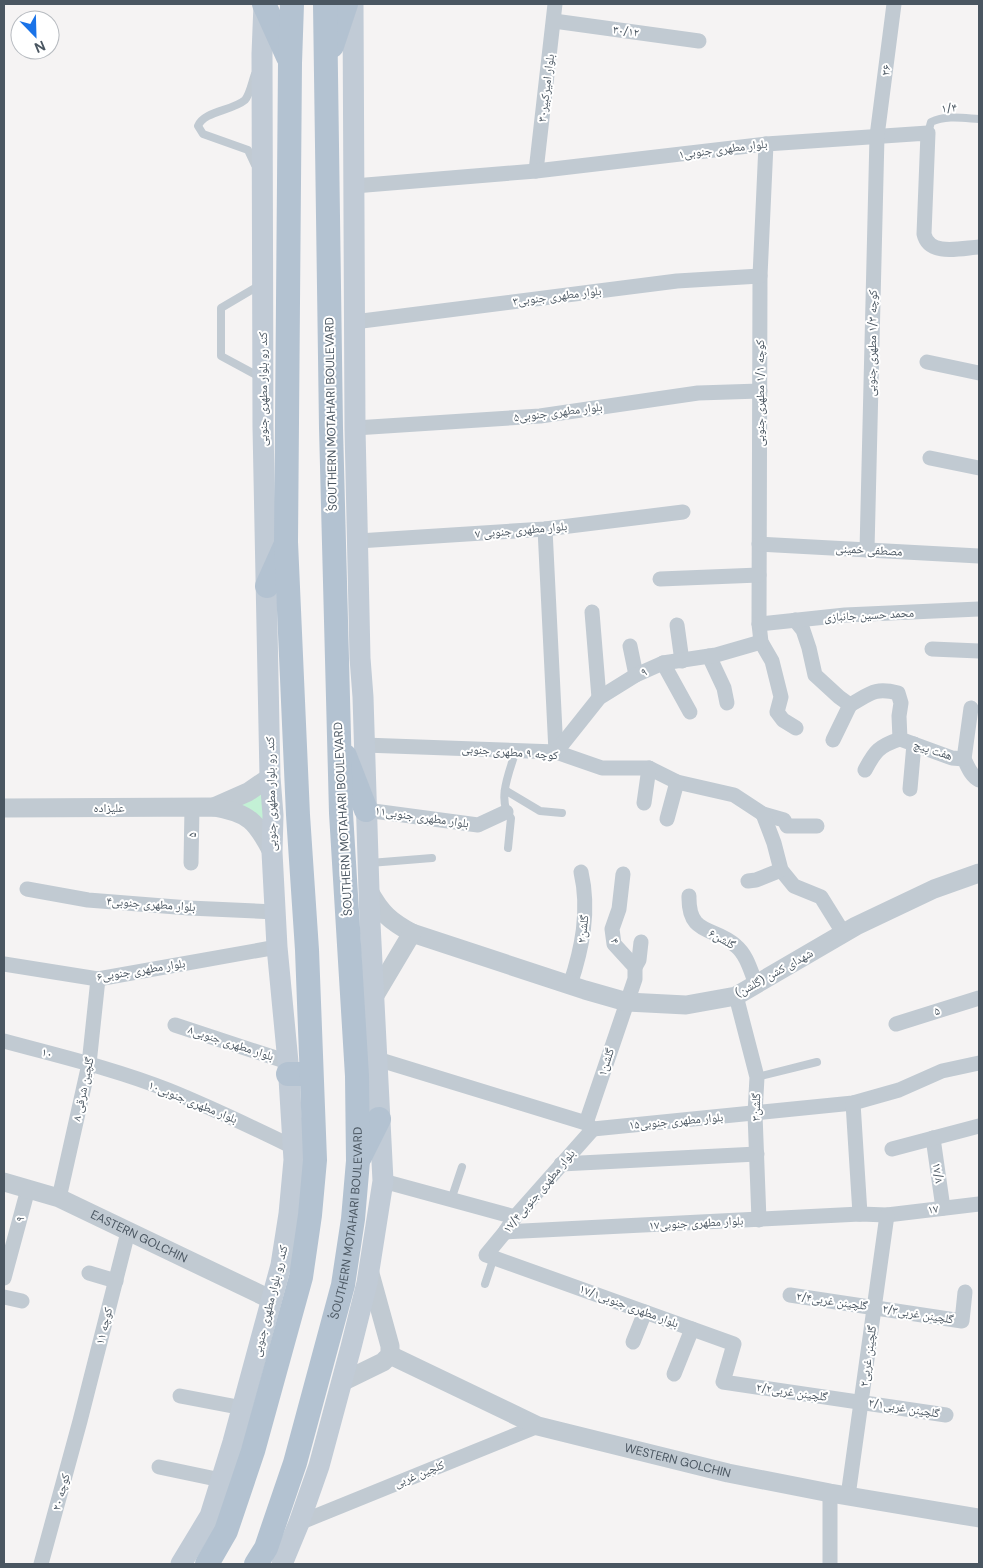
<svg xmlns="http://www.w3.org/2000/svg" width="983" height="1568" font-family="'DM Sans','Noto Naskh Arabic',sans-serif">
  <style>
    .green { fill: #c3f1d5 }
    .lines { fill: none; stroke-linecap: round; stroke-linejoin: round }
    .service { stroke: #c1cad2; stroke-width: 8 }
    .minor { stroke: #c1cad2; stroke-width: 15 }
    .tertiary { stroke: #c1cad2; stroke-width: 19 }
    .secondary { stroke: #c1cbd6; stroke-width: 21 }
    .primary { stroke: #b3c2d1; stroke-width: 24 }
    .labels { text-anchor: middle; stroke-width: 4; stroke-linejoin: round; paint-order: stroke }
    .street-label { font-size: 12px; fill: #4a5661; stroke: #fff }
  </style>
  <rect width="100%" height="100%" fill="#f5f3f3"/>
  <path class="green" d="M267,786L266,826L236,805Z"/>
  <g class="lines">
    <g class="service">
      <path d="M255,74C252,82 250,94 245,100C232,111 204,111 198,126L203,134L248,150L255,165"/>
      <path d="M928,133L931,122C946,115 963,118 979,119"/>
      <path d="M260,377L221,356V308L260,285"/>
      <path d="M505,790L540,811L562,813"/>
      <path d="M508,848L511,818C496,800 510,771 516,750"/>
      <path d="M370,863L432,858"/>
      <path d="M757,1077L817,1062"/>
      <path d="M451,1200L462,1167"/>
      <path d="M485,1284L494,1257"/>
    </g>
    <g class="minor">
      <path d="M554,21L699,41"/>
      <path d="M766,144L760,276L759,624L761,642L772,661L781,697L777,712L783,720L796,728"/>
      <path d="M536,171L555,4"/>
      <path d="M354,186L536,171L766,144L928,133L924,234C929,257 962,248 979,247"/>
      <path d="M354,322L677,281L760,276"/>
      <path d="M927,362L979,373"/>
      <path d="M355,428L540,416L698,393L760,391"/>
      <path d="M930,458L979,468"/>
      <path d="M545,529L556,752"/>
      <path d="M358,541L545,529L683,512"/>
      <path d="M759,544L979,556"/>
      <path d="M867,550L877,136L894,4"/>
      <path d="M660,579L759,575"/>
      <path d="M592,612L599,698"/>
      <path d="M795,620L803,630L809,648L815,675L839,697L850,705C870,694 874,687 898,693L901,703L899,716L900,739L952,758L964,759C968,767 971,776 979,780"/>
      <path d="M759,624L845,615L979,609"/>
      <path d="M677,625L682,661"/>
      <path d="M630,646L636,675"/>
      <path d="M932,649L979,651"/>
      <path d="M709,656L724,688L727,703"/>
      <path d="M663,663L690,712"/>
      <path d="M833,740L850,705"/>
      <path d="M364,745L556,752L602,768H649L677,782L734,795L763,814L784,820L787,826H817"/>
      <path d="M556,752L599,698L636,675L663,663L716,655L761,642"/>
      <path d="M964,759L971,708"/>
      <path d="M865,770C875,751 879,746 900,739"/>
      <path d="M910,789L914,744"/>
      <path d="M644,803L649,768"/>
      <path d="M366,810L478,825L506,812"/>
      <path d="M763,814L774,843L781,870L794,886L821,897L844,934"/>
      <path d="M667,819L677,782"/>
      <path d="M191,863L192,808"/>
      <path d="M748,881L756,880L781,870"/>
      <path d="M27,889L88,900L189,908L276,912"/>
      <path d="M689,896C688,937 715,926 736,946C747,955 751,972 756,984"/>
      <path d="M4,964L98,979L277,947"/>
      <path d="M635,967L639,960L641,942"/>
      <path d="M570,985C582,949 590,911 581,872"/>
      <path d="M736,996L757,1077L755,1114L759,1220"/>
      <path d="M896,1024L979,998"/>
      <path d="M175,1025L288,1062"/>
      <path d="M4,1041C59,1056 115,1069 168,1090C210,1107 252,1127 293,1147"/>
      <path d="M377,1059L586,1123L593,1129L853,1103L899,1090L942,1071L979,1063"/>
      <path d="M853,1103L860,1214"/>
      <path d="M586,1123L635,979V967L614,944L612,929L619,909L623,874"/>
      <path d="M593,1129L515,1217L505,1232L486,1255L734,1344L723,1382L946,1415"/>
      <path d="M933,1138L943,1208"/>
      <path d="M892,1149L979,1126"/>
      <path d="M561,1164L757,1154"/>
      <path d="M383,1181L515,1217"/>
      <path d="M59,1198L89,1064L98,979"/>
      <path d="M505,1232L860,1214L887,1215L979,1204"/>
      <path d="M89,1273L116,1281"/>
      <path d="M4,1278L28,1189"/>
      <path d="M790,1295L962,1321L965,1292"/>
      <path d="M4,1297L22,1301"/>
      <path d="M633,1342L645,1312"/>
      <path d="M674,1374L692,1329"/>
      <path d="M180,1396L243,1408"/>
      <path d="M159,1467L221,1480"/>
      <path d="M848,1496L887,1215"/>
      <path d="M299,1523L538,1426"/>
      <path d="M41,1564L80,1421L128,1232"/>
      <path d="M830,1564V1493"/>
    </g>
    <g class="tertiary">
      <path d="M214,807L248,792L270,777"/>
      <path d="M4,808L214,807C249,813 256,821 272,852"/>
      <path d="M369,891C381,913 390,921 412,933L585,990L627,1002L686,1005L736,996L856,926L934,889L979,873"/>
      <path d="M374,997L412,933"/>
      <path id="s1" d="M4,1182L59,1198L272,1300"/>
      <path id="s2" d="M390,1355L538,1426L728,1473L830,1493L979,1518"/>
      <path d="M342,1382L383,1362L390,1355V1346L369,1270"/>
    </g>
    <g class="secondary">
      <path d="M181,1564L210,1516L233,1442L281,1265L289,1214L294,1160L288,1062L277,947L272,852L273,815L270,777L263,427L262,54L264,4"/>
      <path d="M282,1564L299,1523L319,1466L351,1347L367,1283L383,1181L370,923L363,697L360,658L355,428L353,4"/>
    </g>
    <g class="primary">
      <path d="M264,4L288,57"/>
      <path d="M332,46L346,4"/>
      <path d="M267,586L285,546"/>
      <path d="M345,756L366,810"/>
      <path d="M288,1074H311"/>
      <path d="M360,1157L379,1119"/>
      <path d="M207,1564L226,1531L253,1451L301,1277L310,1215L315,1160L307,950L298,815L286,542L290,63L292,4"/>
      <path id="s3" d="M256,1564L266,1548L295,1463L343,1285L353,1219L358,1161L357,1076L341,813L331,428L325,4"/>
    </g>
  </g>
  <g class="labels">
    <g class="street-label">
      <text transform="translate(626 31) rotate(8)" y="4">۳۰/۱۲</text>
      <text transform="translate(886 70) rotate(-82)" y="4">۳۶</text>
      <text transform="translate(546 88) rotate(-83)" y="4">بلوار امیرکبیر۳۰</text>
      <text transform="translate(949 108) rotate(-4)" y="4">۱/۴</text>
      <text transform="translate(723 149) rotate(-7)" y="4">۱بلوار مطهری جنوبی</text>
      <text transform="translate(557 296) rotate(-7)" y="4">بلوار مطهری جنوبی۳</text>
      <text transform="translate(872 343) rotate(-89)" y="4">کوچه ۱/۳ مطهری جنوبی</text>
      <text transform="translate(263 389) rotate(-90)" y="4">کند رو بلوار مطهری جنوبی</text>
      <text transform="translate(760 393) rotate(-90)" y="4">کوچه ۱/۱ مطهری جنوبی</text>
      <text transform="translate(558 412) rotate(-7)" y="4">۵بلوار مطهری جنوبی</text>
      <text transform="translate(331 414) rotate(-91)" y="4">ُSOUTHERN MOTAHARI BOULEVARD</text>
      <text transform="translate(521 530) rotate(-5)" y="4">۷ بلوار مطهری جنوبی</text>
      <text transform="translate(869 550) rotate(3)" y="4">مصطفی خمینی</text>
      <text transform="translate(869 615) rotate(-3)" y="4">محمد حسین جانبازی</text>
      <text transform="translate(644 672) rotate(-23)" y="4">۹</text>
      <text transform="translate(933 750) rotate(18)" y="4">هفت پیچ</text>
      <text transform="translate(510 752) rotate(4)" y="4">کوچه ۹ مطهری جنوبی</text>
      <text transform="translate(271 794) rotate(-91)" y="4">کند رو بلوار مطهری جنوبی</text>
      <text x="109" y="812">علیزاده</text>
      <text transform="translate(422 817) rotate(8)" y="4">بلوار مطهری جنوبی۱۱</text>
      <text transform="translate(343 819) rotate(-93)" y="4">ُSOUTHERN MOTAHARI BOULEVARD</text>
      <text transform="translate(192 835) rotate(-88)" y="4">۵</text>
      <text transform="translate(151 904) rotate(4)" y="4">بلوار مطهری جنوبی۴</text>
      <text transform="translate(583 929) rotate(-84)" y="4">گلشن۲</text>
      <text transform="translate(722 939) rotate(30)" y="4">گلشن۶</text>
      <text transform="translate(615 941) rotate(71)" y="4">۴</text>
      <text transform="translate(141 970) rotate(-9)" y="4">بلوار مطهری جنوبی۶</text>
      <text transform="translate(774 973) rotate(-29)" y="4">شهدای کشن (گلشن)</text>
      <text transform="translate(937 1011) rotate(-17)" y="4">۵</text>
      <text transform="translate(231 1043) rotate(18)" y="4">۸بلوار مطهری جنوبی</text>
      <text transform="translate(47 1053) rotate(15)" y="4">۱۰</text>
      <text transform="translate(606 1062) rotate(-72)" y="4">گلشن۱</text>
      <text transform="translate(83 1089) rotate(-78)" y="4">۸ گلچین شرقی</text>
      <text transform="translate(193 1102) rotate(22)" y="4">بلوار مطهری جنوبی۱۰</text>
      <text transform="translate(756 1107) rotate(-89)" y="4">گلشن۳</text>
      <text transform="translate(676 1121) rotate(-5)" y="4">بلوار مطهری جنوبی۱۵</text>
      <text transform="translate(938 1173) rotate(82)" y="4">۱۷/۸</text>
      <text transform="translate(539 1191) rotate(-50)" y="4">بلوار مطهری جنوبی۱۷/۴</text>
      <text transform="translate(933 1209) rotate(-7)" y="4">۱۷</text>
      <text transform="translate(20 1219) rotate(-75)" y="4">۹</text>
      <text dy="4" stroke="none"><textPath href="#s3" startOffset="355">ُSOUTHERN MOTAHARI BOULEVARD</textPath></text>
      <text transform="translate(696 1223) rotate(-3)" y="4">بلوار مطهری جنوبی۱۷</text>
      <text dy="4" stroke="none"><textPath href="#s1" startOffset="146">EASTERN GOLCHIN</textPath></text>
      <text transform="translate(270 1301) rotate(-76)" y="4">کند رو بلوار مطهری جنوبی</text>
      <text transform="translate(832 1301) rotate(8)" y="4">گلچینن غربی۲/۴</text>
      <text transform="translate(629 1306) rotate(20)" y="4">بلوار مطهری جنوبی۱۷/۱</text>
      <text transform="translate(918 1314) rotate(9)" y="4">گلچینن غربی۲/۳</text>
      <text transform="translate(104 1326) rotate(-76)" y="4">کوچه ۱۱</text>
      <text transform="translate(868 1356) rotate(-82)" y="4">گلچینن غربی۲</text>
      <text transform="translate(792 1392) rotate(8)" y="4">گلچینن غربی۲/۲</text>
      <text transform="translate(904 1408) rotate(9)" y="4">گلچینن غربی۲/۱</text>
      <text dy="4" stroke="none"><textPath href="#s2" startOffset="308">WESTERN GOLCHIN</textPath></text>
      <text transform="translate(419 1474) rotate(-22)" y="4">کلچین غربی</text>
      <text transform="translate(61 1492) rotate(-75)" y="4">کوچه ۲۰</text>
    </g>
  </g>
  <rect width="983" height="1568" fill="none" stroke="#4a5661" stroke-width="10"/>
  <g transform="translate(35 35) rotate(157)"><circle r="24" fill="#ffffff" stroke="#b7bbc0"/>
  <path d="M0-4L9 19L0 12L-9 19Z" fill="#1a73e8"/>
  <text y="-8" font-size="14" font-weight="bold" text-anchor="middle" fill="#4a5661">N</text>
  </g>
</svg>
